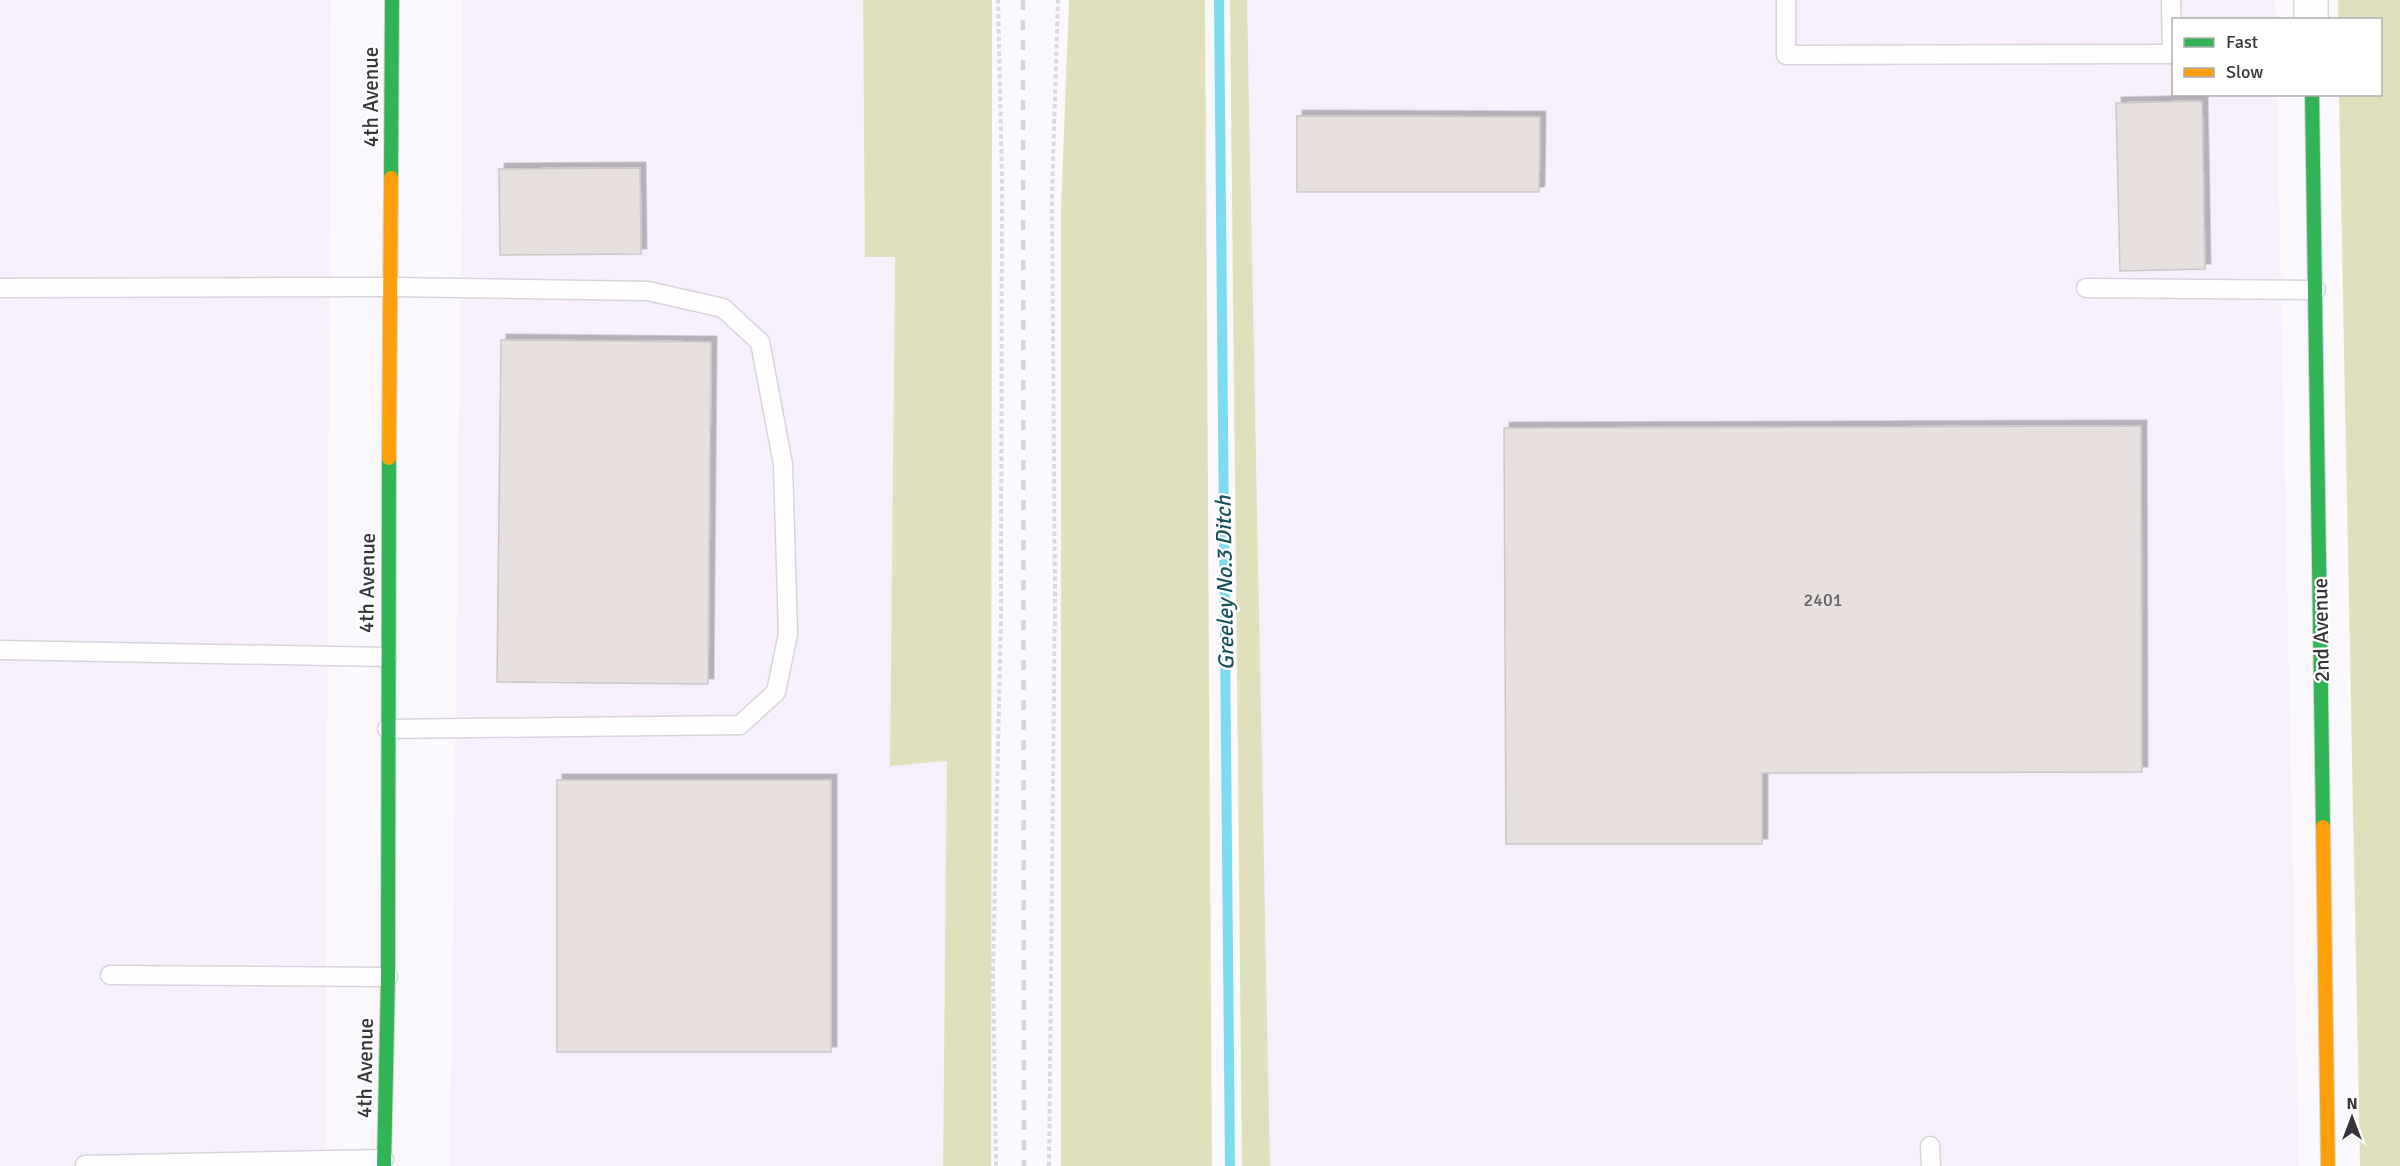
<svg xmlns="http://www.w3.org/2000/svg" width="2400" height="1166" font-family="Signika,sans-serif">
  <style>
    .built { fill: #f7effb }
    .green { fill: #e0e1bc }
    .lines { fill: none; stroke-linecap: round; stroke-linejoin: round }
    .stream { stroke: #7ddbef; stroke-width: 10 }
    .building { fill: #e8e0df; stroke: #cbc7c8; stroke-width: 1.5; filter: url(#shadow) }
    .lane-casing { stroke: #d7d4d9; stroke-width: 21 }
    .street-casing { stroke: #d7d4d9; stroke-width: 36 }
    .fast-casing { stroke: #d7d4d9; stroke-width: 16 }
    .slow-casing { stroke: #d7d4d9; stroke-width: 16 }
    .path { stroke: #d9d8da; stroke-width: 4; stroke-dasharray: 4.5 3; stroke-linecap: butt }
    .lane { stroke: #fefeff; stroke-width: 18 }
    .street { stroke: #fefeff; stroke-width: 33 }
    .fast { stroke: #30b455; stroke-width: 14 }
    .slow { stroke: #ff9f0a; stroke-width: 14 }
    .rail { stroke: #d5d4d6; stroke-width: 4.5; stroke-dasharray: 10 10; stroke-linecap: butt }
    .labels { text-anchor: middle; stroke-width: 4.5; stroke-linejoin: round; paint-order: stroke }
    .number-label { font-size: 18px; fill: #656064 }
    .street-label { font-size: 21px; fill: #373338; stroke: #fff }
    .water-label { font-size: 22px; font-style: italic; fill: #18505b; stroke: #fff }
  </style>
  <defs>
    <filter id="shadow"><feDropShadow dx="5.5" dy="-5.5" stdDeviation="0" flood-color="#0004"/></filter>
  </defs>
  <rect width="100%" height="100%" fill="#faf8fc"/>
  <g class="built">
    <path d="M0,0H331L325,1166H0Z"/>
    <path d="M462,0H863L865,256H895L890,766L947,761L943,1166H450L461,264Z"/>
    <path d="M1247,0H2275L2276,19L2174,20V94L2277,95L2299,1166H1270Z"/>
  </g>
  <g class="green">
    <path d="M863,0H992L991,1166H943L947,761L890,766L895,257H865Z"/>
    <path d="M1069,0H1205L1212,1166H1061V210Z"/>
    <path d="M1230,0H1247L1270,1166H1242Z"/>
    <path d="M2338,0H2400V1166H2360L2339,95L2380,94V20L2338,19Z"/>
  </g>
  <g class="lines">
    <path class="stream" d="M1219,0L1230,1166"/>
  </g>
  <g class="building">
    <path d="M2202,101L2205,269L2120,271L2116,103Z"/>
    <path d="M1297,116L1540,117L1539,192H1297Z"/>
    <path d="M640,168L641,254L500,255L499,169Z"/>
    <path d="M501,340L711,342L708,684L497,682Z"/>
    <path d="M2141,426L2142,772L1762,773V844H1506L1504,428Z"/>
    <rect x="557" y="780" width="274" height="272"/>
  </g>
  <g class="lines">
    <g class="lane-casing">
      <g id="lane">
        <path d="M1786,0V55L2174,54"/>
        <path d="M2171,0L2172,54"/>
        <path d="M0,288L392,287L648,291L723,308L760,342L783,464L788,634L776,692L740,725L387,729"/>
        <path d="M2086,288L2316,290"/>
        <path d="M0,650L387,657"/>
        <path d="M110,975L388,977"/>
        <path d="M1930,1146L1931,1166"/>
        <path d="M85,1165L384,1159"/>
      </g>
    </g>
    <g class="street-casing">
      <path id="street" d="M2311,0V20"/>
    </g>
    <g class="fast-casing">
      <g id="fast">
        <path d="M2312,94L2323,827"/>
        <path d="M391,178L392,0"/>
        <path d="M384,1166L388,977L389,458"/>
      </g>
    </g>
    <g class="slow-casing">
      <g id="slow">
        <path d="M389,458L391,178"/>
        <path d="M2323,827L2328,1166"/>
      </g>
    </g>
    <g class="path">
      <path d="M996,1166L993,970L1001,617L1002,177L998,0"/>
      <path d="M1049,1166L1055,595L1052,195L1058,0"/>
    </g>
    <use href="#lane" class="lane"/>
    <use href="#street" class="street"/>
    <use href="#fast" class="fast"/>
    <use href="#slow" class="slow"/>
    <path class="rail" d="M1023,0L1024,1166"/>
  </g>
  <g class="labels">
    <g class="number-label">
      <text x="1823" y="606">2401</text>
    </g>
    <g class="street-label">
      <text transform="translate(371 97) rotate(-90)" y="7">4th Avenue</text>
      <text transform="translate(367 583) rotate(-89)" y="7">4th Avenue</text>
      <text transform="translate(2321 630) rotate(-91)" y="7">2nd Avenue</text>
      <text transform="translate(365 1068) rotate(-89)" y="7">4th Avenue</text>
    </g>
    <g class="water-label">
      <text transform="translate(1224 583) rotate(-91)" y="8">Greeley No.3 Ditch</text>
    </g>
  </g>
  <rect x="2172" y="18" width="210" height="78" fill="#ffffff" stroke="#afadaf" stroke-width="1.5"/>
  <rect x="2184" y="38" width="30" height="9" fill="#30b455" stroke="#afadaf" stroke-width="1.5"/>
  <text x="2226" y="48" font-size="18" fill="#373338">Fast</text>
  <rect x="2184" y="68" width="30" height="9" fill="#ff9f0a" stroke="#afadaf" stroke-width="1.5"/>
  <text x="2226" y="78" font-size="18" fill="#373338">Slow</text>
  <g transform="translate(2352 1118)" stroke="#ffffff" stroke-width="4.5" paint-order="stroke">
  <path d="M0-4.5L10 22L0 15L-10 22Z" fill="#373338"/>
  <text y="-9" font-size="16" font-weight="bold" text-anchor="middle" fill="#373338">N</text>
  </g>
</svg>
